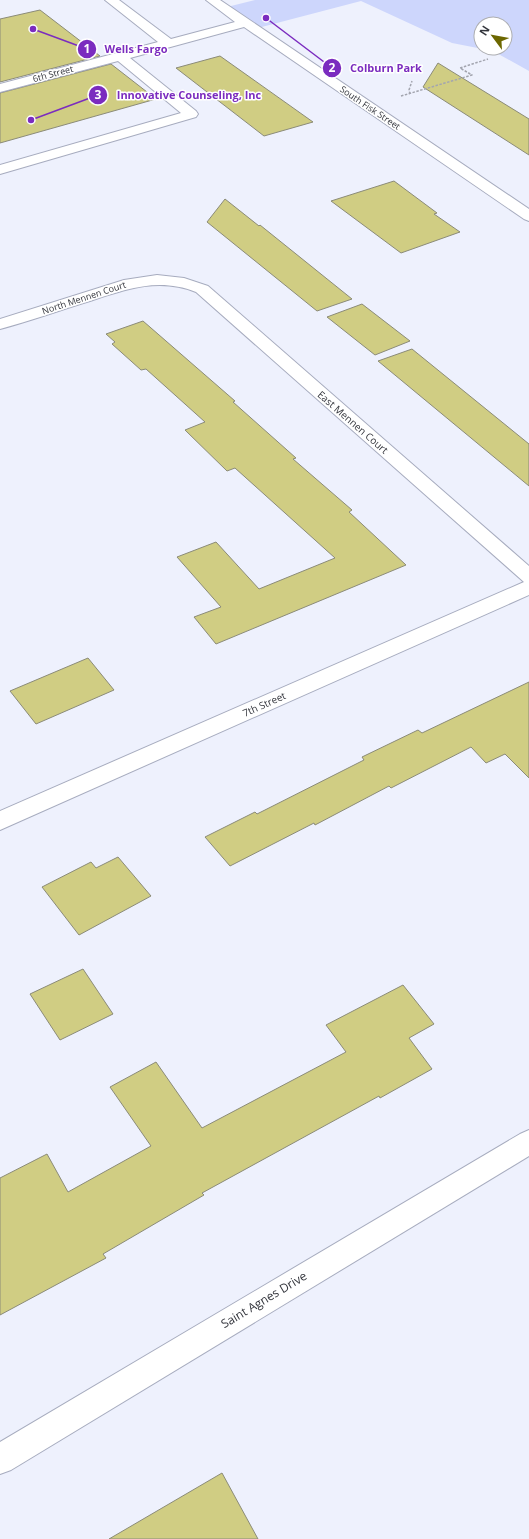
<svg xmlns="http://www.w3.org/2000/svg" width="529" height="1539" font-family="'Open Sans',sans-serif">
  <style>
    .green { fill: #cdd6fc; fill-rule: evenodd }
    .building { fill: #d0cd83; stroke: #8b8b78 }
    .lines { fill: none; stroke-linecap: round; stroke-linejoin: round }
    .minor-casing { stroke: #a7acbf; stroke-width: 2 }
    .path { stroke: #a3a5af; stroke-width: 1.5; stroke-dasharray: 2.5 1.5; stroke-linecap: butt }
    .minor { fill: #fff; fill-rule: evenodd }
    .labels { text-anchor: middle; stroke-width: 3; stroke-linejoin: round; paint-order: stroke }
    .far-street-label { font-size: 9px; fill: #33353c; stroke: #fff }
    .street-label { font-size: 10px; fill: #33353c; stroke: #fff }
    .near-street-label { font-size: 12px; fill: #33353c; stroke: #fff }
    .leader { fill: none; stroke: #7b2cbf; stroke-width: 1.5 }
    .callout-dot { fill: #7b2cbf; stroke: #fff; stroke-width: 1.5 }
    .mark-label { font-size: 12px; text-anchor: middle; font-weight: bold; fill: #fff }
    .callout-label { font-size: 11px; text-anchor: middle; font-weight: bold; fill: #7b2cbf; stroke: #fff; stroke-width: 3; stroke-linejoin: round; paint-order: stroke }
  </style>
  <rect width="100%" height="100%" fill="#eef1fd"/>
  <path class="green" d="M255,0H529V71L493,51L452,43L361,1L254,29L223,8ZM481,24H505V48H481Z"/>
  <g class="building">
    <path d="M40,10L100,56L0,82V19Z"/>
    <path d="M220,56L313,122L264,136L176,68Z"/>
    <path d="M438,63L529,119V155L423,87Z"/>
    <path d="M111,64L156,99L0,143V93Z"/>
    <path d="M394,181L437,213L434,214L460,232L401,253L331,201Z"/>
    <path d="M225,199L259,226L260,225L352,299L317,311L207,222Z"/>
    <path d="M362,304L410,341L375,355L327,317Z"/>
    <path d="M143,321L235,401L233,402L296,458L293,459L352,510L349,512L406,565L216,644L194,617L221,607L177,557L216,542L259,589L335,558L235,468L227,471L185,430L205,422L146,369L141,370L112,344L115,342L106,334Z"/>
    <path d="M412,349L529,444V486L378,361Z"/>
    <path d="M88,658L114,690L36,724L10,691Z"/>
    <path d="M529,682V778L505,754L486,763L471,747L391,788L389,786L315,825L314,823L230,866L205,837L255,812L257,814L364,760L362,757L418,730L422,733Z"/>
    <path d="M118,857L151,896L79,935L42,887L91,862L96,868Z"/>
    <path d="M83,969L113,1014L60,1040L30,994Z"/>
    <path d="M403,985L434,1024L409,1038L432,1069L380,1098L379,1096L202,1193L204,1195L103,1254L106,1258L0,1315V1178L47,1154L68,1192L151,1146L110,1087L156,1062L202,1128L346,1052L326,1025Z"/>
    <path d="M222,1473L258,1539H109Z"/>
  </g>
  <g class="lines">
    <g class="minor-casing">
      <g id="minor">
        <path d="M105,0H119L171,39L235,22L206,0H220L529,209V221L524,219L244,27L130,58L196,111L198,114L196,117L0,174V165L181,113L118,61L0,92V84L158,42Z"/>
        <path d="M157,275L184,278L208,286L529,566V595L0,830V811L524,582L196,292C159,277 126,289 90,301C60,310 30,321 0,329V319L124,280Z"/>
        <path d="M529,1130V1156L11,1470L0,1474V1442L520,1134Z"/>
      </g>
    </g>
    <g class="path">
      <path d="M410,94L409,90L412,81"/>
      <path d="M401,96L472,75L460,68L488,59"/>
    </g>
    <use href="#minor" class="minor"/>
  </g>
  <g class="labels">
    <g class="far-street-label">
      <text transform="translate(53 74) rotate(-15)" y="3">6th Street</text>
      <text transform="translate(370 108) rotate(34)" y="3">South Fisk Street</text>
      <text transform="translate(84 298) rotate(-18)" y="3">North Mennen Court</text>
    </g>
    <g class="street-label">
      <text transform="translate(353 422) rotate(41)" y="4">East Mennen Court</text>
      <text transform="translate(264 704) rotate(-24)" y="4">7th Street</text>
    </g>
    <g class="near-street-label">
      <text transform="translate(264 1300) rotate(-31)" y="4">Saint Agnes Drive</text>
    </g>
  </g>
  <path class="leader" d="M33 29L87 49M266 18L332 68M31 120L98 95"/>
  <g class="callout-dot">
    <circle cx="33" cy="29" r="4"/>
    <circle cx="266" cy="18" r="4"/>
    <circle cx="31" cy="120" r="4"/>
    <circle cx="87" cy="49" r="10"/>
    <circle cx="332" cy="68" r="10"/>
    <circle cx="98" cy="95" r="10"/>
  </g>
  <g class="mark-label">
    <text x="87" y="53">1</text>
    <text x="332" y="72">2</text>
    <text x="98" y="99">3</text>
  </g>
  <g class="callout-label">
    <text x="136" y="53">Wells Fargo</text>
    <text x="386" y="72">Colburn Park</text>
    <text x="189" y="99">Innovative Counseling, Inc</text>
  </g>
  <g transform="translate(493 36) rotate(302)"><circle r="19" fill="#ffffff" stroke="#adaeb1"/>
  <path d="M0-3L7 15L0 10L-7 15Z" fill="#6c6700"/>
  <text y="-6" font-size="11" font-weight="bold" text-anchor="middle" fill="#33353c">N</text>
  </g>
</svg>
